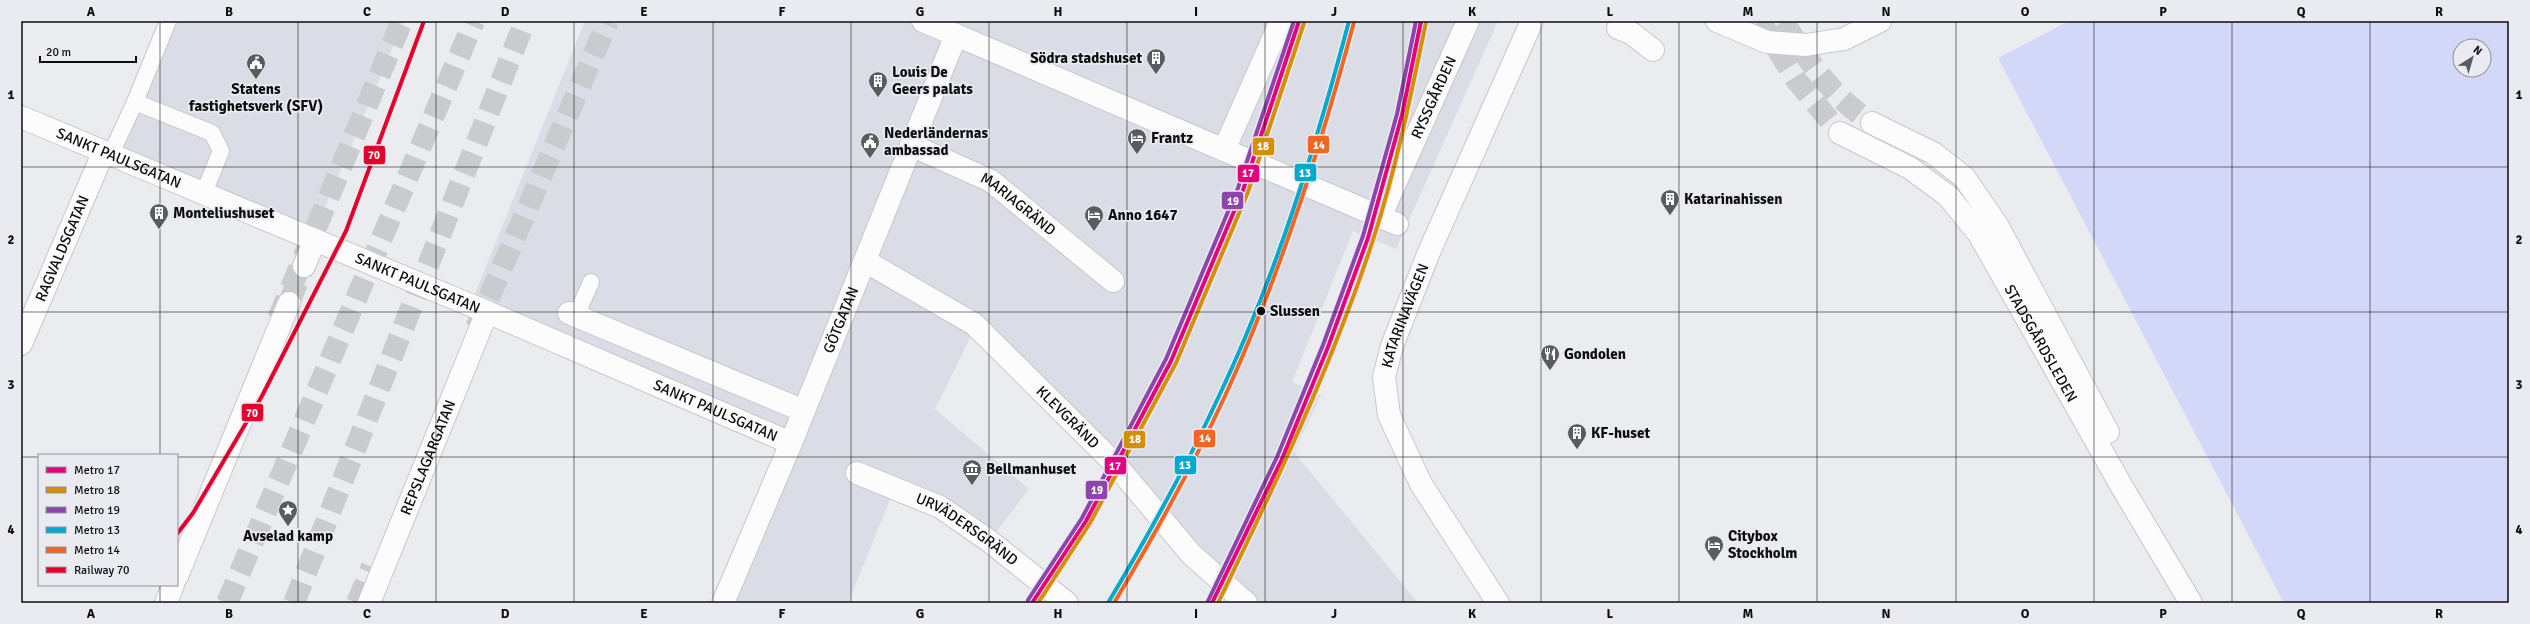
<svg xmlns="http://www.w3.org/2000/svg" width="2530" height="624" font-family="Signika,sans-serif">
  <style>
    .built { fill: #dbdde6 }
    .water { fill: #d4d8f8; fill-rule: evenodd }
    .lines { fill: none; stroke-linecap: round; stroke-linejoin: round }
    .minor-tunnel { stroke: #cacbce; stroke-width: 22; stroke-dasharray: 22 11; stroke-linecap: butt }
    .tertiary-tunnel { stroke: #cacbce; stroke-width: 22; stroke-dasharray: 22 11; stroke-linecap: butt }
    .secondary-tunnel { stroke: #cacbce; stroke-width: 22; stroke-dasharray: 22 11; stroke-linecap: butt }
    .trunk-tunnel { stroke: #cacbce; stroke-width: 22; stroke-dasharray: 22 11; stroke-linecap: butt }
    .service-casing { stroke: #c7c8ca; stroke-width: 18 }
    .pedestrian-casing { stroke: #c7c8ca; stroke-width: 24 }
    .minor-casing { stroke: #c7c8ca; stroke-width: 24 }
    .tertiary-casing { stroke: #c7c8ca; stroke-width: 24 }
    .secondary-casing { stroke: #c7c8ca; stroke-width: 24 }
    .service { stroke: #fcfcfd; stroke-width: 16 }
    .pedestrian { stroke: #fcfcfd; stroke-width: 22 }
    .minor { stroke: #fcfcfd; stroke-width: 22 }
    .tertiary { stroke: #fcfcfd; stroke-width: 22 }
    .secondary { stroke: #fcfcfd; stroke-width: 22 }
    .rail-1-casing { stroke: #eaebf1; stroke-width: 7 }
    .rail-1 { stroke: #e4002b; stroke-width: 4 }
    .metro-1-casing { stroke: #eaebf1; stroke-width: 7 }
    .metro-2-casing { stroke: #eaebf1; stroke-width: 7 }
    .metro-3-casing { stroke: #eaebf1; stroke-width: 7 }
    .metro-4-casing { stroke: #eaebf1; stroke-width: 7 }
    .metro-5-casing { stroke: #eaebf1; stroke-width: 7 }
    .metro-1 { stroke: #e5007d; stroke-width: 4 }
    .metro-2 { stroke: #d48f02; stroke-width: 4 }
    .metro-3 { stroke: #8e44ad; stroke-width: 4 }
    .metro-4 { stroke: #00a9ce; stroke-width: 4 }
    .metro-5 { stroke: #f26522; stroke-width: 4 }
    .grid { fill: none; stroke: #0c0d0f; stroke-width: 1; stroke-opacity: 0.55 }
    .stop-dot { fill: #0c0d0f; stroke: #eaebf1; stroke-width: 1.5 }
    .labels { text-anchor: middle; stroke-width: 3.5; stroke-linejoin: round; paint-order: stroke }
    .poi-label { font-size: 15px; font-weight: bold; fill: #0c0d0f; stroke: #eaebf1; text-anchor: start }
    .street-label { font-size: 15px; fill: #0c0d0f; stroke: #eaebf1 }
    .stop-label { font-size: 15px; font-weight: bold; fill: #0c0d0f; stroke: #eaebf1; text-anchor: start }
    .line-badge { stroke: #eaebf1; stroke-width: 1.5 }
    .badge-label { font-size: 11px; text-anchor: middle; font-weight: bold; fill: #fff }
    .neatline { fill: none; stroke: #0c0d0f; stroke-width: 1.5 }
    .grid-label { font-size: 13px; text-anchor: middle; font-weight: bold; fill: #0c0d0f }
  </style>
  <rect width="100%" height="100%" fill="#ebecf0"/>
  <g class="built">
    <path d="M168,21H404L312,238L109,160Z"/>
    <path d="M585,21H1498L1396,249L1353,231L1292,382L1321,395L1294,452L1418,603H1235L975,328L935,409L1029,489L990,540L896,485L848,603H719L789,443L470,306Z"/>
  </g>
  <path class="water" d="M2069,21H2509V603H2284L1998,58ZM2460,46H2484V70H2460Z"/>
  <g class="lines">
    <path class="minor-tunnel" d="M289,303L304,266"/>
    <g class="tertiary-tunnel">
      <path d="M278,319L402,21"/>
      <path d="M476,328L608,21"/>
      <path d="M357,603L372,567"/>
    </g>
    <g class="secondary-tunnel">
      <path d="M1760,21L1797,81L1840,133"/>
      <path d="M1783,21C1810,63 1830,95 1872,123"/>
    </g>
    <g class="trunk-tunnel">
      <path d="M227,603L474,21"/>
      <path d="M294,603L525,21"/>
    </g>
    <g class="service-casing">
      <g id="service">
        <path d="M135,102L168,21"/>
        <path d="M110,156L135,102L212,133L221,151L203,195"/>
        <path d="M576,316L591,282"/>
      </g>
    </g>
    <g class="pedestrian-casing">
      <g id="pedestrian">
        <path d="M1618,28L1631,33L1653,50"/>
        <path d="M956,35L1397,224"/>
        <path d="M1224,150L1281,21"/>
        <path id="s1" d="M1380,217L1468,21"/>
        <path id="s2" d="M865,261L974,324L1115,464L1191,554L1246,603"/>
        <path d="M723,603L791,443"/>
      </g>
    </g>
    <g class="minor-casing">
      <g id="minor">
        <path id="s3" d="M21,117L487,312L791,443L956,35L923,21"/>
        <path id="s4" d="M911,145L991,181L1113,281"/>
        <path d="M304,266L315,240"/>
        <path d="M569,313L804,411"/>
        <path id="s5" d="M21,344L103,153"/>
        <path id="s6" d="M857,473L940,507L988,540L1067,603"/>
        <path d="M177,576L289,303"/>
        <path d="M166,603L173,585"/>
        <path id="s7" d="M369,603L487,312"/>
        <path id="s8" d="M1498,603L1421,484L1389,415L1384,377L1392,346L1429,252L1532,21"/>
      </g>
    </g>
    <g class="tertiary-casing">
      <path id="tertiary" d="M1717,21L1767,42L1806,45L1844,39L1880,21"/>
    </g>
    <g class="secondary-casing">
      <g id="secondary">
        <path d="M1872,123L1933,153L1964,177L1997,225L2108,432"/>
        <path id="s9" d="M1840,133L1910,168L1948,196L1979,234L2122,487L2191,603"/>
      </g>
    </g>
    <use href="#service" class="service"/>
    <use href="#pedestrian" class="pedestrian"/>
    <use href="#minor" class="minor"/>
    <use href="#tertiary" class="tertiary"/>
    <use href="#secondary" class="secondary"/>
    <g class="rail-1-casing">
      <path id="rail-1" d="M177,534L193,513L262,396L346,231L424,21"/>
    </g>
    <use href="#rail-1" class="rail-1"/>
    <g class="metro-1-casing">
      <g id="metro-1">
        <path d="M1032,603L1086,521L1171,361L1243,190L1299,21"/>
        <path d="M1212,603L1282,459L1328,347L1368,238L1402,115L1421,21"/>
      </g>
    </g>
    <g class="metro-2-casing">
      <g id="metro-2">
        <path d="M1038,603L1090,523L1176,363L1248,192L1304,23"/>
        <path d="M1218,603C1275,485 1332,365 1373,240C1396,169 1411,95 1426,22"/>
      </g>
    </g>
    <g class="metro-3-casing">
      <g id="metro-3">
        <path d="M1028,600L1082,518L1166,359L1238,188L1294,21"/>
        <path d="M1208,601L1277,457L1323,345L1363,236L1397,114L1416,21"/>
      </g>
    </g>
    <g class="metro-4-casing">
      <path id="metro-4" d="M1108,603C1148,536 1186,467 1219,396C1276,276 1315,149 1349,21"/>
    </g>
    <g class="metro-5-casing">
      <path id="metro-5" d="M1114,603C1154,536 1192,468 1225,396C1280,276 1320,150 1354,22"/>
    </g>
    <use href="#metro-1" class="metro-1"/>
    <use href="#metro-2" class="metro-2"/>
    <use href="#metro-3" class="metro-3"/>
    <use href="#metro-4" class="metro-4"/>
    <use href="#metro-5" class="metro-5"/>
  </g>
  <path class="grid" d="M160,21V455M298,21V603M436,21V603M574,21V603M713,21V603M851,21V603M989,21V603M1127,21V603M1265,21V603M1403,21V603M1541,21V603M1679,21V603M1817,21V603M1956,21V603M2094,21V603M2232,21V603M2370,21V603M21,167H2509M21,312H2509M21,457H39M177,457H2509M160,585V603"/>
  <defs>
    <g id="building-pin" transform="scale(1)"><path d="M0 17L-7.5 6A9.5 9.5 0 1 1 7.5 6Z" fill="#5a5b5e" stroke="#eaebf1"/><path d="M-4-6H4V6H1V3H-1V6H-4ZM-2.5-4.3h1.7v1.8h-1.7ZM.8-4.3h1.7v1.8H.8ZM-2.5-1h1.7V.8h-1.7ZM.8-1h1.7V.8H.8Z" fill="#fff"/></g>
    <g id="civic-pin" transform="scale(1)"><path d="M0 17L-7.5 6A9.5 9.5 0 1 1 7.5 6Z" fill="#5a5b5e" stroke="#eaebf1"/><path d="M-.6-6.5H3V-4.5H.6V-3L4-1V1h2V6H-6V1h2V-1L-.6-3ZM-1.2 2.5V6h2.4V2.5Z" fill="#fff"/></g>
    <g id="hotel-pin" transform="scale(1)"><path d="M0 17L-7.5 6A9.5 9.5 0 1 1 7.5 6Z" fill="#5a5b5e" stroke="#eaebf1"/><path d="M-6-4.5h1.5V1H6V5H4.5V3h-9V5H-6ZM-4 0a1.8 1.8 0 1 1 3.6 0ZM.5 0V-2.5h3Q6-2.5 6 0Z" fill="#fff"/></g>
    <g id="restaurant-pin" transform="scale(1)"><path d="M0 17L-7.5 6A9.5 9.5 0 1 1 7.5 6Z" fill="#5a5b5e" stroke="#eaebf1"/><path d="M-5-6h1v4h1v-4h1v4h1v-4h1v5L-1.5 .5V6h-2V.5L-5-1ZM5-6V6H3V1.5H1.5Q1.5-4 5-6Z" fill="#fff"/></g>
    <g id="museum-pin" transform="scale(1)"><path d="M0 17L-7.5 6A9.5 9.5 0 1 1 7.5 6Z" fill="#5a5b5e" stroke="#eaebf1"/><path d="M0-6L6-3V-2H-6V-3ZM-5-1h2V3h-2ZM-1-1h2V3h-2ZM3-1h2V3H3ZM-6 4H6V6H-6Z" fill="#fff"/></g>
    <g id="sight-pin" transform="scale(1)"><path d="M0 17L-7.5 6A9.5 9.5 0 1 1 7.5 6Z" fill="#5a5b5e" stroke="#eaebf1"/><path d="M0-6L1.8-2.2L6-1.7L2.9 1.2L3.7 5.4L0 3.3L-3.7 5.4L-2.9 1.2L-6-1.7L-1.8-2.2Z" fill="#fff"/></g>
  </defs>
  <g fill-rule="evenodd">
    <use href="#building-pin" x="1156" y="58"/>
    <use href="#civic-pin" x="256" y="63"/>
    <use href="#building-pin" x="878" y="81"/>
    <use href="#hotel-pin" x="1137" y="138"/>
    <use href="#civic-pin" x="870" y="142"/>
    <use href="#building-pin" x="1670" y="199"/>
    <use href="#building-pin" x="159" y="213"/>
    <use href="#hotel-pin" x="1094" y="215"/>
    <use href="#restaurant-pin" x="1550" y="354"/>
    <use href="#building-pin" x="1577" y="433"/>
    <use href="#museum-pin" x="972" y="469"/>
    <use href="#sight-pin" x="288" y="510"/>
    <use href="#hotel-pin" x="1714" y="545"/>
  </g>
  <circle class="stop-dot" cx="1261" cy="311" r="5"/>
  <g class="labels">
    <g class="poi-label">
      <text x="1142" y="63" text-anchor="end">Södra stadshuset</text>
      <text x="892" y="77">Louis De<tspan x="892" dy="17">Geers palats</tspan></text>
      <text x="256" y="94" text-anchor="middle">Statens<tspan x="256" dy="17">fastighetsverk (SFV)</tspan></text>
      <text x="884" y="138">Nederländernas<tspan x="884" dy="17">ambassad</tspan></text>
      <text x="1151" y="143">Frantz</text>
      <text x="1684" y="204">Katarinahissen</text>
      <text x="173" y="218">Monteliushuset</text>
      <text x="1108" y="220">Anno 1647</text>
      <text x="1564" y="359">Gondolen</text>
      <text x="1591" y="438">KF-huset</text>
      <text x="986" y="474">Bellmanhuset</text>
      <text x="288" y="541" text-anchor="middle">Avselad kamp</text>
      <text x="1728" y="541">Citybox<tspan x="1728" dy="17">Stockholm</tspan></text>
    </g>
    <g class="street-label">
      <text dy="5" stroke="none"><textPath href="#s1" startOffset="131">RYSSGÅRDEN</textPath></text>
      <text dy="5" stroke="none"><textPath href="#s3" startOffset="106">SANKT PAULSGATAN</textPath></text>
      <text dy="5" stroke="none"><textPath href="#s4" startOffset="123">MARIAGRÄND</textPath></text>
      <text dy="5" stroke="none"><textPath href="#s5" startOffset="104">RAGVALDSGATAN</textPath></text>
      <text dy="5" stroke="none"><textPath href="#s3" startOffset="430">SANKT PAULSGATAN</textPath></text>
      <text dy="5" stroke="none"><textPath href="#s8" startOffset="321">KATARINAVÄGEN</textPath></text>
      <text dy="5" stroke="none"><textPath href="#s3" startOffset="969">GÖTGATAN</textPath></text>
      <text dy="5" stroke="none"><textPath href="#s9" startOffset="300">STADSGÅRDSLEDEN</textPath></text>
      <text dy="5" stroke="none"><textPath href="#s3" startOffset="754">SANKT PAULSGATAN</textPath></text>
      <text dy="5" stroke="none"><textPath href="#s2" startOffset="258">KLEVGRÄND</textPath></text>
      <text dy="5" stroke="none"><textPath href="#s7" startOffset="157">REPSLAGARGATAN</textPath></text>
      <text dy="5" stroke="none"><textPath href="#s6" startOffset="124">URVÄDERSGRÄND</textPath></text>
    </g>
    <g class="stop-label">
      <text x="1270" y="316">Slussen</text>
    </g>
  </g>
  <g class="line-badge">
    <rect x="1307" y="135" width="23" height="19" rx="4" fill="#f26522"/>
    <rect x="1252" y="137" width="23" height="19" rx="4" fill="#d48f02"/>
    <rect x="363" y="145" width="23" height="20" rx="4" fill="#e4002b"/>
    <rect x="1294" y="163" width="23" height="19" rx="4" fill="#00a9ce"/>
    <rect x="1237" y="164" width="23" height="19" rx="4" fill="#e5007d"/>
    <rect x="1221" y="191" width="23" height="19" rx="4" fill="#8e44ad"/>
    <rect x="241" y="403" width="23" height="19" rx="4" fill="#e4002b"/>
    <rect x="1193" y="429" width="23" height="19" rx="4" fill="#f26522"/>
    <rect x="1123" y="430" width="23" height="19" rx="4" fill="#d48f02"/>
    <rect x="1174" y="455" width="23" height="20" rx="4" fill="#00a9ce"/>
    <rect x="1104" y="456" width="23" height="19" rx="4" fill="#e5007d"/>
    <rect x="1085" y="480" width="23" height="20" rx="4" fill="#8e44ad"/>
  </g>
  <g class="badge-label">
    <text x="1319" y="149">14</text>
    <text x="1263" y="150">18</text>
    <text x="374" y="159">70</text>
    <text x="1305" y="177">13</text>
    <text x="1248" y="177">17</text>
    <text x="1233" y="205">19</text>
    <text x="252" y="417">70</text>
    <text x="1205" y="442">14</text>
    <text x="1135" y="443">18</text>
    <text x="1185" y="469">13</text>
    <text x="1115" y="470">17</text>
    <text x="1097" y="494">19</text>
  </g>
  <rect width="2530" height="624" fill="none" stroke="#eaebf1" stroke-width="44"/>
  <rect x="38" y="454" width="140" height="132" fill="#eaebf1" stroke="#919297"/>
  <rect x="46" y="467" width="20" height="6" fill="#e5007d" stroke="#919297"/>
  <text x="74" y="474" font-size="12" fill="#0c0d0f">Metro 17</text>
  <rect x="46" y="487" width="20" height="6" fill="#d48f02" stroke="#919297"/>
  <text x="74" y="494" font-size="12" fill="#0c0d0f">Metro 18</text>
  <rect x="46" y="507" width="20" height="6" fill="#8e44ad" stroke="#919297"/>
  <text x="74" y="514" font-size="12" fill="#0c0d0f">Metro 19</text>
  <rect x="46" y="527" width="20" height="6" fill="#00a9ce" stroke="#919297"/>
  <text x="74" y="534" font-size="12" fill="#0c0d0f">Metro 13</text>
  <rect x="46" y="547" width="20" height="6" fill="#f26522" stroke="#919297"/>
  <text x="74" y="554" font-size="12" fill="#0c0d0f">Metro 14</text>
  <rect x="46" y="567" width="20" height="6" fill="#e4002b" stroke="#919297"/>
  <text x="74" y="574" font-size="12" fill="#0c0d0f">Railway 70</text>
  <g transform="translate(2472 58) rotate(37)"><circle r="19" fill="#eaebf1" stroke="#919297"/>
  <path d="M0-3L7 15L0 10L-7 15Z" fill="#5a5b5e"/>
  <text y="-6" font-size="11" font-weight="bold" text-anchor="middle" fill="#0c0d0f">N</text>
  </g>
  <path d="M40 56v6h96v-6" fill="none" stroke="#0c0d0f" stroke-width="2"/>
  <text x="46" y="56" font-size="12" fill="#0c0d0f" stroke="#eaebf1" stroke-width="3" paint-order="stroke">20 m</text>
  <rect x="22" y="22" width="2486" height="580" class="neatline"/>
  <g class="grid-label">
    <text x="91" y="16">A</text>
    <text x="229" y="16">B</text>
    <text x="367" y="16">C</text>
    <text x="505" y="16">D</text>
    <text x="644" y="16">E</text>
    <text x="782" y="16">F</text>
    <text x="920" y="16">G</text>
    <text x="1058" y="16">H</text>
    <text x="1196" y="16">I</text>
    <text x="1334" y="16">J</text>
    <text x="1472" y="16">K</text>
    <text x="1610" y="16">L</text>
    <text x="1748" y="16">M</text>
    <text x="1886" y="16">N</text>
    <text x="2025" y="16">O</text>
    <text x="2163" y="16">P</text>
    <text x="2301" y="16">Q</text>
    <text x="2439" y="16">R</text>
    <text x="11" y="99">1</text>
    <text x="2519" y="99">1</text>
    <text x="11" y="244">2</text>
    <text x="2519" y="244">2</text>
    <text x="11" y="389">3</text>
    <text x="2519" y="389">3</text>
    <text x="11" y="534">4</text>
    <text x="2519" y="534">4</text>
    <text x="91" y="618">A</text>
    <text x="229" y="618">B</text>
    <text x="367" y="618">C</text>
    <text x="505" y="618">D</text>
    <text x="644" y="618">E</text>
    <text x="782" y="618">F</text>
    <text x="920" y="618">G</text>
    <text x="1058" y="618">H</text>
    <text x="1196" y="618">I</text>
    <text x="1334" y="618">J</text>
    <text x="1472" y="618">K</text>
    <text x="1610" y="618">L</text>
    <text x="1748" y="618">M</text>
    <text x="1886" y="618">N</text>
    <text x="2025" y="618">O</text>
    <text x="2163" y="618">P</text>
    <text x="2301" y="618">Q</text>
    <text x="2439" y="618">R</text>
  </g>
</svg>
